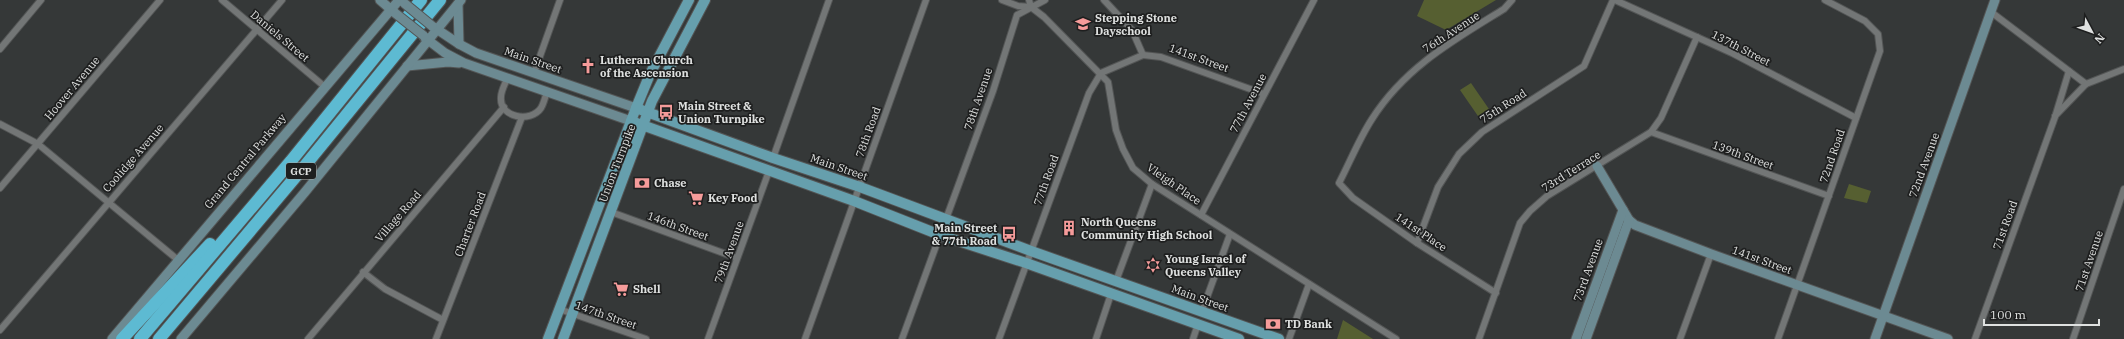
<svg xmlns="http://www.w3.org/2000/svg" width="2124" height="339" font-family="'IBM Plex Serif',serif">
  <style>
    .green { fill: #565f31 }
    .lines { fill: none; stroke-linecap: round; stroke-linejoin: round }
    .street-casing { stroke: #535555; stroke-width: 8 }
    .secondary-casing { stroke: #535555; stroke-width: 11 }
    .primary-casing { stroke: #535555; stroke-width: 12 }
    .highway-casing { stroke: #535555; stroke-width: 14 }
    .street { stroke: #737676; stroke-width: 6 }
    .secondary { stroke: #6c8a92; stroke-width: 9 }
    .primary { stroke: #669fad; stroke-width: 10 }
    .highway { stroke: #5dbad2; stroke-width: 12 }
    .secondary-bridge-casing { stroke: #535555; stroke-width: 11; stroke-linecap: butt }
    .secondary-bridge { stroke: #6c8a92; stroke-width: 9 }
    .labels { text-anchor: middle; stroke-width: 3.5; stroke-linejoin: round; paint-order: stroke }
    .shield { fill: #1e1f1f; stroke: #a5a7a6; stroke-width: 1 }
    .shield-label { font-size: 10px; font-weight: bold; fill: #dfe1e0 }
    .poi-label { font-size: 11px; font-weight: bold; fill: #dfe1e0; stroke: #1e1f1f; text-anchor: start }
    .street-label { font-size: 11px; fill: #dfe1e0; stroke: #1e1f1f }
  </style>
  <rect width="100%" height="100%" fill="#353838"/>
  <g class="green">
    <path d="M1424,0H1496L1446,30L1417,16Z"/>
    <path d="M1471,83L1491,112L1480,119L1460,90Z"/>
    <path d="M1849,184L1871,191L1867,203L1844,198Z"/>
    <path d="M1343,320L1373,339H1337Z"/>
  </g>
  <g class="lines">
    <g class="street-casing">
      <g id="street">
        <path d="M222,0L325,87"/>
        <path d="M1002,0L1018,6L1031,7"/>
        <path d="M1029,0L1031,7L1044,17L1108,82L1116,130L1123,149L1133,168L1152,184L1396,339"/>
        <path d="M1104,0L1132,30L1143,55"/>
        <path d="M1615,0L1732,53L1856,118"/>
        <path d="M1991,12L2086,84L2124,69"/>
        <path d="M0,49L41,0"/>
        <path d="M1143,55L1161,57L1264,94"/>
        <path d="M534,73L560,0"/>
        <path d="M507,79C505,84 501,91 501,97C499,118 531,123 541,108C544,103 545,97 547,92"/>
        <path d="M2055,116L2086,84"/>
        <path d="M0,124L38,144L178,260"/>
        <path d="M1651,132L1829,196"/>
        <path d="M773,158L829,0"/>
        <path d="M0,188L160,0"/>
        <path d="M611,212L737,258"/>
        <path d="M1201,215L1314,0"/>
        <path d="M946,219L993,91L1017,15L1045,0"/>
        <path d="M1417,243L1438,187L1459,154L1482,132L1584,66L1613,0"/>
        <path d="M363,272L385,289L443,320"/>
        <path d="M1116,281L1152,184"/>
        <path d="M1496,293L1417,243L1353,198L1339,183C1350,162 1359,139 1372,119C1405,67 1454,40 1504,9L1512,0"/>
        <path d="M559,309L646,339"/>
        <path d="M1202,311L1230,234"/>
        <path d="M0,330L282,0"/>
        <path d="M308,339L504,107"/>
        <path d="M436,339L522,117"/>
        <path d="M708,339L769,171"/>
        <path d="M805,339L926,0"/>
        <path d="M902,339L940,235"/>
        <path d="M999,339L1089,93L1101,73L1143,55"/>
        <path d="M1096,339L1111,294"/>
        <path d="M1193,339L1198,324"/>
        <path d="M1289,339L1309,284"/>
        <path d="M1479,339L1520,223L1530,211L1547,196L1651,132L1661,118L1697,37"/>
        <path d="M1680,339L1711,254"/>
        <path d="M1778,339L1880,51L1878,34L1865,21L1825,0"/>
        <path d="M1975,339L2055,117L2069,71"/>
        <path d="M2073,339L2124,189"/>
      </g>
    </g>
    <g class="secondary-casing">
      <g id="secondary">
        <path d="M380,0L395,13"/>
        <path d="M458,4L459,44"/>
        <path d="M432,26L459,44L476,53L636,108"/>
        <path d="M424,37L445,53L464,63L631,121"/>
        <path d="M407,66L448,62L459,63"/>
        <path d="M1597,166L1629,220L1635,225L1711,254L1948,339"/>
        <path d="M112,339L399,0"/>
        <path d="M181,339L305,192L461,0"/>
        <path d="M1576,339L1623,210"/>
        <path d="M1586,339L1629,220"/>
        <path d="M1875,339L1995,0"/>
      </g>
    </g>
    <g class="primary-casing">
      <g id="primary">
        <path d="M636,108L773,158L860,187L1031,251L1279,339"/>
        <path d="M631,121L854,201L940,235L1026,263L1239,339"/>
        <path d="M548,339L636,108L650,74L689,0"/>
        <path d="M563,339L652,101L705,0"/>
      </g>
    </g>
    <g class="highway-casing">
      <g id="highway">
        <path d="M122,339L210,244"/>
        <path d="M140,339L291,161L421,0"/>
        <path d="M159,339L303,168L440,0"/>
      </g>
    </g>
    <use href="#street" class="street"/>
    <use href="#secondary" class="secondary"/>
    <use href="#primary" class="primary"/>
    <use href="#highway" class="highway"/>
    <g class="secondary-bridge-casing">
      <g id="secondary-bridge">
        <path d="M404,3L432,26"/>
        <path d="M395,13L424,36"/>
      </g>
    </g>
    <use href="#secondary-bridge" class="secondary-bridge"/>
  </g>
  <defs>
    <g id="school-bare" transform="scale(1.2)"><path d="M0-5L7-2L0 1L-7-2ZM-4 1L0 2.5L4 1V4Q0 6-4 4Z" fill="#f59b9a" stroke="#1e1f1f" stroke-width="2.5" paint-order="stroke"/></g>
    <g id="church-bare" transform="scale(1.2)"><path d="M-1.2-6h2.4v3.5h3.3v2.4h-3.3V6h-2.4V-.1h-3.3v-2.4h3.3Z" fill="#f59b9a" stroke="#1e1f1f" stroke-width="2.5" paint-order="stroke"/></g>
    <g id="bus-bare" transform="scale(1.2)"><path d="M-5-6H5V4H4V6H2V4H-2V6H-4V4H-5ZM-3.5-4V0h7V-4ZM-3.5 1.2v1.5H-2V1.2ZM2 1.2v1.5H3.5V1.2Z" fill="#f59b9a" stroke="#1e1f1f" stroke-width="2.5" paint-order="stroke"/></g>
    <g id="bank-bare" transform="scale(1.2)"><path d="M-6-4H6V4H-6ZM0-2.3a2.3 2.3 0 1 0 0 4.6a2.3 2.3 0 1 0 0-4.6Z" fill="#f59b9a" stroke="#1e1f1f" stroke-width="2.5" paint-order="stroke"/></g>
    <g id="supermarket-bare" transform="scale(1.2)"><path d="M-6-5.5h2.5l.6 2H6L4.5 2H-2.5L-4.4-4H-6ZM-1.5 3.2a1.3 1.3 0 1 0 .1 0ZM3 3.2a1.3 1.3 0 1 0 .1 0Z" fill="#f59b9a" stroke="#1e1f1f" stroke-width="2.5" paint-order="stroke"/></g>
    <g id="building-bare" transform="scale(1.2)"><path d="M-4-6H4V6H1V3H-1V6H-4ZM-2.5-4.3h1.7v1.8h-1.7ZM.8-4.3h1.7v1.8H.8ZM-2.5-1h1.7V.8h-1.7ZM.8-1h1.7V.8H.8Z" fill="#f59b9a" stroke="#1e1f1f" stroke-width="2.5" paint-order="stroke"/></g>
    <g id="synagogue-bare" transform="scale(1.2)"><path d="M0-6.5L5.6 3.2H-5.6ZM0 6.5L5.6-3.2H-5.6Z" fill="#f59b9a" stroke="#1e1f1f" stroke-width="2.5" paint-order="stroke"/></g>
  </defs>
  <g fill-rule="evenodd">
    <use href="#school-bare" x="1083" y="24"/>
    <use href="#church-bare" x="588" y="66"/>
    <use href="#bus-bare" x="666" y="112"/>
    <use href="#bank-bare" x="642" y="183"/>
    <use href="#supermarket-bare" x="696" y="198"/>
    <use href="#building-bare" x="1069" y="228"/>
    <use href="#bus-bare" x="1009" y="234"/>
    <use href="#synagogue-bare" x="1153" y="265"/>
    <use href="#supermarket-bare" x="621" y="289"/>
    <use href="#bank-bare" x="1273" y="324"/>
  </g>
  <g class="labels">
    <rect class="shield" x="286" y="163" width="30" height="16" rx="3"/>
    <g class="shield-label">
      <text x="301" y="175">GCP</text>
    </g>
    <g class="poi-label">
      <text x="1095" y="22">Stepping Stone<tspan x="1095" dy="13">Dayschool</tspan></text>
      <text x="600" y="64">Lutheran Church<tspan x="600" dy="13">of the Ascension</tspan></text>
      <text x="678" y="110">Main Street &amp;<tspan x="678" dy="13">Union Turnpike</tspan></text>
      <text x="654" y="187">Chase</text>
      <text x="708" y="202">Key Food</text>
      <text x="1081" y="226">North Queens<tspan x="1081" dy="13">Community High School</tspan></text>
      <text x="997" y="232" text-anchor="end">Main Street<tspan x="997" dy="13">&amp; 77th Road</tspan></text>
      <text x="1165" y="263">Young Israel of<tspan x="1165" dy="13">Queens Valley</tspan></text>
      <text x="633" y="293">Shell</text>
      <text x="1285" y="328">TD Bank</text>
    </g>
    <g class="street-label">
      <text transform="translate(1451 32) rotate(-33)" y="4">76th Avenue</text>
      <text transform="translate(280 36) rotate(40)" y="4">Daniels Street</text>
      <text transform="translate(1741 48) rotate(27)" y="4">137th Street</text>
      <text transform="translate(1199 58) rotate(20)" y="4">141st Street</text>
      <text transform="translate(533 60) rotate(19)" y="4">Main Street</text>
      <text transform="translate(72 88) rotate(-50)" y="4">Hoover Avenue</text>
      <text transform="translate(978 99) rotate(-71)" y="4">78th Avenue</text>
      <text transform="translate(1248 103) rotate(-62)" y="4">77th Avenue</text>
      <text transform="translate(1503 106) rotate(-33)" y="4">75th Road</text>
      <text transform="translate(868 132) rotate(-70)" y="4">78th Road</text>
      <text transform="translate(1743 155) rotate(20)" y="4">139th Street</text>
      <text transform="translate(1832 156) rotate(-71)" y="4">72nd Road</text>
      <text transform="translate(133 158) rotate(-49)" y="4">Coolidge Avenue</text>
      <text transform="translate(245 161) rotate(-50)" y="4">Grand Central Parkway</text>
      <text transform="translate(617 163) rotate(-69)" y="4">Union Turnpike</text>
      <text transform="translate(1924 165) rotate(-70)" y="4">72nd Avenue</text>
      <text transform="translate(839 167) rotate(19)" y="4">Main Street</text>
      <text transform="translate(1571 171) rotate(-32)" y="4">73rd Terrace</text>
      <text transform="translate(1046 180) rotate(-70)" y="4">77th Road</text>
      <text transform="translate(1174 184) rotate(35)" y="4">Vleigh Place</text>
      <text transform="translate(398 216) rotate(-49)" y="4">Village Road</text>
      <text transform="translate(470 224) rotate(-69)" y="4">Charter Road</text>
      <text transform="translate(2005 225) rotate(-70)" y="4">71st Road</text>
      <text transform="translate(678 226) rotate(20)" y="4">146th Street</text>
      <text transform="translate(1421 232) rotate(34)" y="4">141st Place</text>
      <text transform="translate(729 252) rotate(-70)" y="4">79th Avenue</text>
      <text transform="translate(1762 260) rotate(20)" y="4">141st Street</text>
      <text transform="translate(2089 261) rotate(-71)" y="4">71st Avenue</text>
      <text transform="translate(1588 270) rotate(-70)" y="4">73rd Avenue</text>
      <text transform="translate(1200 298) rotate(20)" y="4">Main Street</text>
      <text transform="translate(606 315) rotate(19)" y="4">147th Street</text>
    </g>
  </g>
  <g transform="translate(2092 32) rotate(131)" stroke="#1e1f1f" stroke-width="3" paint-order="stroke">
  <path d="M0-3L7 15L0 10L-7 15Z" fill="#dfe1e0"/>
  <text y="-6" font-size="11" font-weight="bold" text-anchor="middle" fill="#dfe1e0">N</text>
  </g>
  <path d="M1984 319v6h115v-6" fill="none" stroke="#dfe1e0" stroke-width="2"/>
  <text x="1990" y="319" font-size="12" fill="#dfe1e0" stroke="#1e1f1f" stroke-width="3" paint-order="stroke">100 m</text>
</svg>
